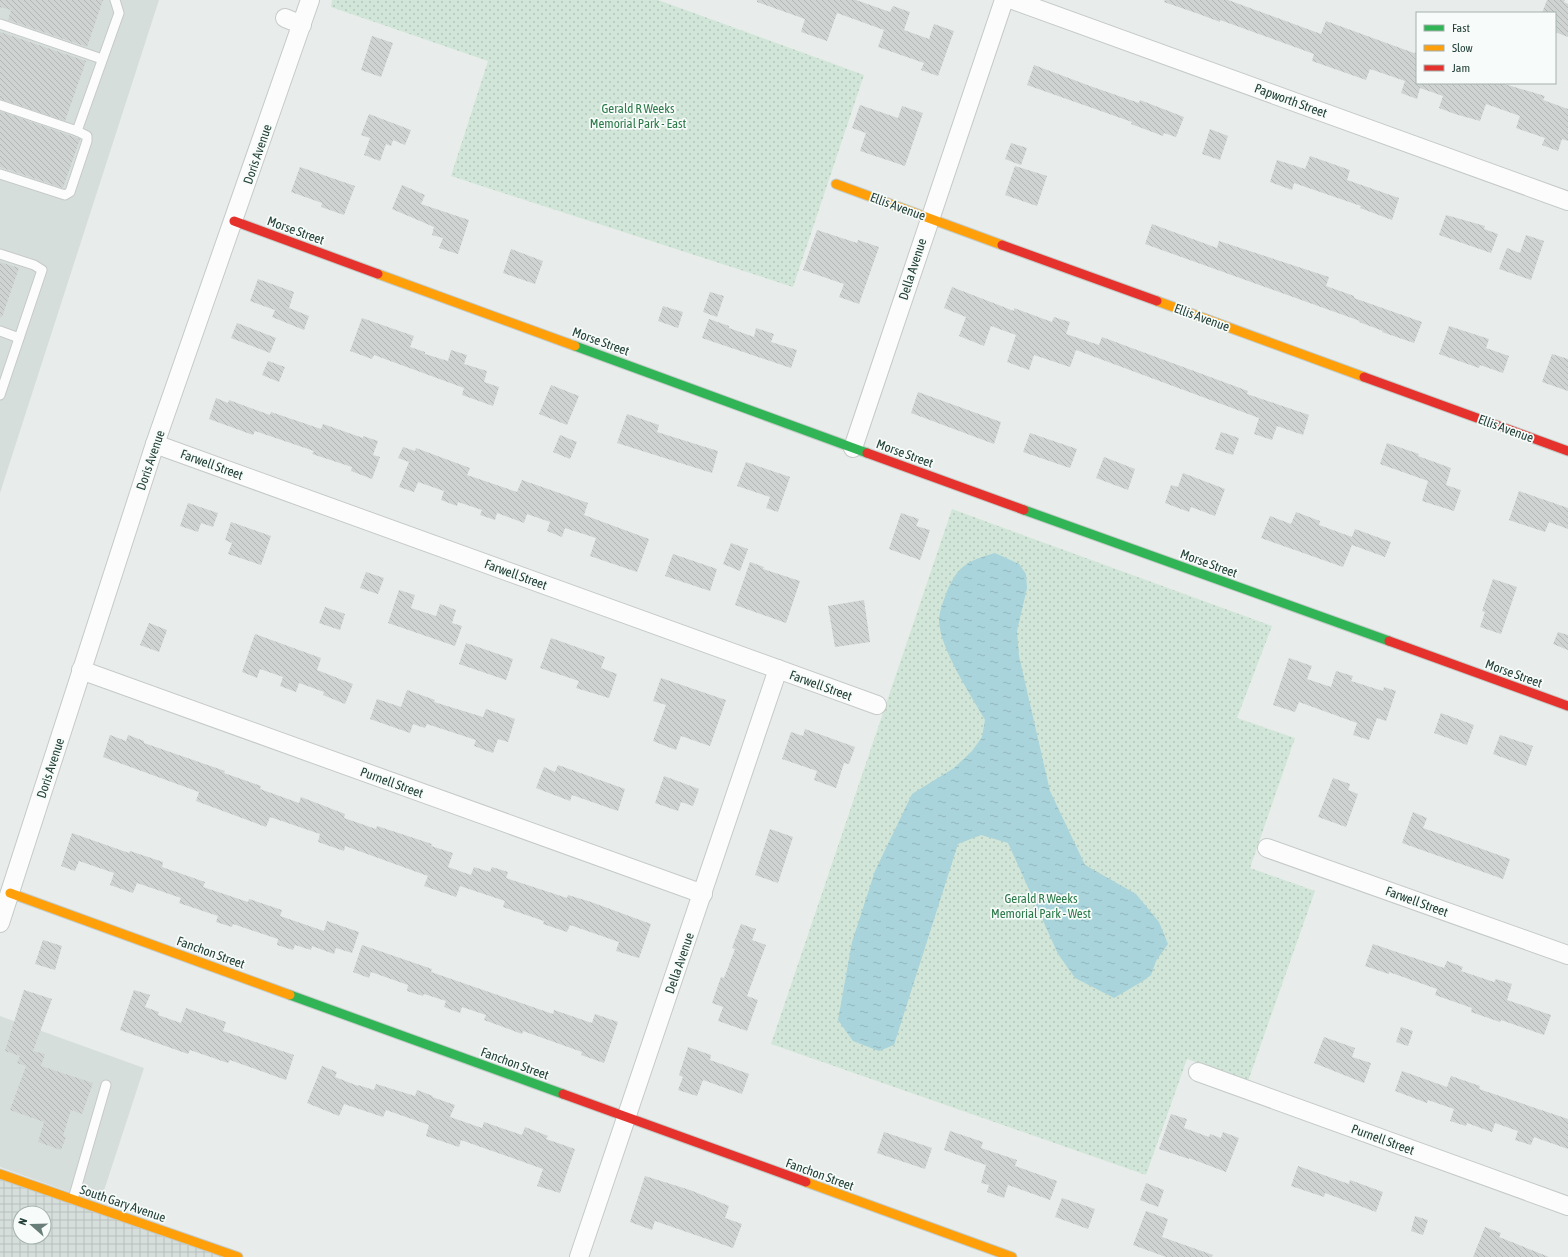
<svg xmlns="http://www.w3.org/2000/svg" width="1568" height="1257" font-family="'Asap Condensed',sans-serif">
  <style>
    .built { fill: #d6dedb }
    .industrial { fill: url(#industrial-grid); fill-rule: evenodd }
    .green { fill: url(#green-dots) }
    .water { fill: url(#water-ripples) }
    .building { fill: url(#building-back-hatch) }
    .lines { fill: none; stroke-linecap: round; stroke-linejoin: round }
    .lane-casing { stroke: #c5cac8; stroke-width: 11 }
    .street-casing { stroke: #c5cac8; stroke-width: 20 }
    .fast-casing { stroke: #c3cbc8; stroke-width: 11 }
    .slow-casing { stroke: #c3cbc8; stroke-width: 11 }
    .jam-casing { stroke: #c3cbc8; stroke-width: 11 }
    .lane { stroke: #fcfcfc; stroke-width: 9 }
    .street { stroke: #fcfcfc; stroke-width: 18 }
    .fast { stroke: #30b455; stroke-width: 9 }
    .slow { stroke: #ff9f0a; stroke-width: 9 }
    .jam { stroke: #e5322d; stroke-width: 9 }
    .labels { text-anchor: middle; stroke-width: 3.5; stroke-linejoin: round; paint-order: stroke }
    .street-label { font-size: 13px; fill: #24423a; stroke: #f7fbf9 }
    .park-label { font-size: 13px; fill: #2d7a4b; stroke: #f7fbf9 }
  </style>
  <defs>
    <pattern id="industrial-grid" width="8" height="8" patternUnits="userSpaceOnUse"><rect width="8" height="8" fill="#d6dedb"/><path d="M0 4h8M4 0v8" fill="none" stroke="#b8c0bd"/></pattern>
    <pattern id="green-dots" width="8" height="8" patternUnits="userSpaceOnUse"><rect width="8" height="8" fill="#d1e6d8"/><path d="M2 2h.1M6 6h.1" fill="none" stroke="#b3c6ba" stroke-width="1.8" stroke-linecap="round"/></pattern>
    <pattern id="water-ripples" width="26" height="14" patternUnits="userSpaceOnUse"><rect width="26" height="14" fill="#a9d4db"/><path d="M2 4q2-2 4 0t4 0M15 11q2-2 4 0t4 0" fill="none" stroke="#91b7bd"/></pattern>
    <pattern id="building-back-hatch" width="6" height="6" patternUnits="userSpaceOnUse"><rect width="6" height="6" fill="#cfd4d2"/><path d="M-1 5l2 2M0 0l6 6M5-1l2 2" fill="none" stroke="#b2b7b5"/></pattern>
  </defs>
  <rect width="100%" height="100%" fill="#e8edeb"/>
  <g class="built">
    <path d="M0,0H159L0,493Z"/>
    <path d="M0,1016L144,1068L100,1203L0,1167Z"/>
  </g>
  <path class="industrial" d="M0,1178L228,1257H0ZM20,1213H44V1237H20Z"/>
  <g class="green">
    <path d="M332,0H658L864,75L793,287L451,176L488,61L331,7Z"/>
    <path d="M952,509L1272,626L1237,718L1295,738L1250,868L1315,891L1248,1081L1187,1059L1146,1175L771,1044Z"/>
  </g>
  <path class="water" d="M995,553L1019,564L1026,574L1027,588L1017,631L1019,656L1050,791L1085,865L1136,894L1159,922L1168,944L1156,961L1151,975L1143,981L1114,998L1075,978L1058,954L1008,843L981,835L958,844L894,1045L879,1051L853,1041L838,1020L852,942L875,871L912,794L954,768L972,751L982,737L985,720C971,695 940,649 939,621C939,611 944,600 947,591C959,564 968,561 995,553Z"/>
  <g class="building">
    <path d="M0,0H103L87,47L8,20L11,10L0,7Z"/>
    <path d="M757,0H856L890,12L893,6L910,12L904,30L929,39L934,24L954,31L938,76L921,70L924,63L878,47L884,30L837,13L827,41L801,32L805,19L757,2Z"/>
    <path d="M1165,0H1228L1321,34L1326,21L1414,53L1417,52V83H1501L1545,96L1543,100L1568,109V141L1562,139L1558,151L1542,145L1545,138L1516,128L1520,116L1486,104L1480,121L1455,114L1439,108L1443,96L1420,88L1417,99L1401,93L1405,81L1370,69L1366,80L1312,61L1314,54L1220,20V22L1199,14L1164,2Z"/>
    <path d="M1547,0H1565L1564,2L1568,4V37L1555,32V13H1542Z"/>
    <path d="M0,32L86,61L65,121L0,99Z"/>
    <path d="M372,36L393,43L381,77L361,70Z"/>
    <path d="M1034,65L1090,86L1139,103L1140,100L1184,117L1176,137L1164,133L1163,136L1131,124L1132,122L1027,85Z"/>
    <path d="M860,105L898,118L902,106L923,113L905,166L860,151L866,133L852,128Z"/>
    <path d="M0,111L80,139L63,188L0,167Z"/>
    <path d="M369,114L411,130L405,145L393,140L391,146L386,144L380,161L364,155L370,138L361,135Z"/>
    <path d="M1210,129L1228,136L1220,160L1202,154Z"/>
    <path d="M1011,143L1027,148L1021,165L1005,159Z"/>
    <path d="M1310,156L1350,170L1347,180L1399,198L1392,220L1360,208L1361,206L1294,183L1292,190L1270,182L1277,160L1305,169Z"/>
    <path d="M1015,166L1047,176L1037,206L1005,195Z"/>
    <path d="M300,167L355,186L344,215L321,207L322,203L291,192Z"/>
    <path d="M402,185L425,195L421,204L469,220L458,254L439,248L443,238L432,235L434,227L392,209Z"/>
    <path d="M1446,215L1485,226L1484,229L1498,234L1491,253L1439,235Z"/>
    <path d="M1152,224L1217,248L1219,241L1329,277L1326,286L1354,296V298L1422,322L1414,343L1382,332L1383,331L1359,322L1360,321L1145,244Z"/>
    <path d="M817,230L857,243L858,240L879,247L859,304L839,297L844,284L803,270Z"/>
    <path d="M1526,235L1544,241L1531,280L1499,269L1507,248L1520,253Z"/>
    <path d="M511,249L543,261L535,284L503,273Z"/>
    <path d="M0,262L19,268L2,317H0Z"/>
    <path d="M258,279L294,292L289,308L309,316L304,330L272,317L275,310L250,301Z"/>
    <path d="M952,287L1014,311V308L1052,322L1054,317L1070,322L1066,334L1099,345L1102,337L1248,391L1247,394L1309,415L1303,435L1277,426L1272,440L1254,434L1259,418L1076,350L1070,367L1034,355L1029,370L1007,362L1016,335L991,326L984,346L959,336L966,317L944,308Z"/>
    <path d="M710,292L724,296L717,317L703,312Z"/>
    <path d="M663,306L683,312L678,328L658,321Z"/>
    <path d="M362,318L414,336L410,347L425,352V354L448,361L451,350L467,355L464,364L487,371L484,382L499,387L493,406L462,395L464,388L374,355L372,359L350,351Z"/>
    <path d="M709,319L729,326V328L754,337L756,328L774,334L771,342L797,350L791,368L702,338Z"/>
    <path d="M237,323L276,338L270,353L231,338Z"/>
    <path d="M1449,326L1489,339L1486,348L1509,356L1503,373L1480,365L1479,368L1439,354Z"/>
    <path d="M1552,354L1568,359V391L1542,382Z"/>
    <path d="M268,361L285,367L279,382L262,375Z"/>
    <path d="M551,385L579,396L567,425L539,414Z"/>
    <path d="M918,392L1001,422L994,444L911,413Z"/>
    <path d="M216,398L228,403L229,400L270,415L271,412L321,429L323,424L363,438V436L378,441L373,455L380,457L372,479L351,471L352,467L312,454L314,451L255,431L253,435L209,419Z"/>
    <path d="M627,414L659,425L657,432L718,451L712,473L617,443Z"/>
    <path d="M1221,432L1239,438L1233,455L1215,449Z"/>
    <path d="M1030,433L1077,449L1070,468L1023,452Z"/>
    <path d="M560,435L577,442L570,459L553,452Z"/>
    <path d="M1387,443L1419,454L1418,456L1451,468L1446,485L1461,490L1454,511L1422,501L1428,481L1380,464Z"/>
    <path d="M403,447L415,451L416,448L470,468L467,475L517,492L522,480L588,503L584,515L649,539L637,572L590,556L596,538L565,528L562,537L547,531L550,522L527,514L524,523L497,513L495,520L480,515L482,510L458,502L457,506L441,500L444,491L418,482L414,492L399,487L409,462L398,458Z"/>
    <path d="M1104,457L1135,469L1128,490L1096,478Z"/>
    <path d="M746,462L790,477L778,512L766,508L770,497L737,486Z"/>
    <path d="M1183,473L1225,489L1215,516L1191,507L1189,512L1165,503L1171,485L1178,487Z"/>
    <path d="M1519,491L1568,508V529L1549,522L1545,532L1509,520Z"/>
    <path d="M188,503L218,513L213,527L201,523L198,532L180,526Z"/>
    <path d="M1296,512L1320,521L1319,525L1352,537L1355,529L1391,542L1385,557L1352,545L1343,567L1261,538L1270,516L1291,524Z"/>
    <path d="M901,513L919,519L916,526L930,530L920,560L889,549Z"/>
    <path d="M231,522L271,536L261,565L228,554L232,543L225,540Z"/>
    <path d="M731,543L748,549L740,571L723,564Z"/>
    <path d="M673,554L717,569L710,591L665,576Z"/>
    <path d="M750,562L764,567L763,569L800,581L786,623L735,605Z"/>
    <path d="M366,572L384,578L378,594L360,588Z"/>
    <path d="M1493,579L1517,587L1501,634L1480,627L1485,612L1482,611Z"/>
    <path d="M399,590L415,595L411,608L436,616L440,604L456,610L452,623L462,626L455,646L388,623Z"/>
    <path d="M864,600L870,642L835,647L828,606Z"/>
    <path d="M325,607L345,614L340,630L319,623Z"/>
    <path d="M149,623L167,630L159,652L140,645Z"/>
    <path d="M1558,632L1568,635V650L1553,644Z"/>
    <path d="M255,634L321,658L317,670L353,684L345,704L323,695L324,692L299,683L296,692L280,686L283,677L260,669L257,678L242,672Z"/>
    <path d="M551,638L605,657L601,668L617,674L609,698L576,688L579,681L540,668Z"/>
    <path d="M466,643L513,659L506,680L459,664Z"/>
    <path d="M1289,658L1312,666L1307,679L1331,687L1336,671L1353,676L1351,681L1383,691L1384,687L1396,691L1386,721L1377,718L1369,740L1353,735L1357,723L1299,702L1295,712L1273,705Z"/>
    <path d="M661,678L726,700L710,746L681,736L676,750L653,741L666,705L653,701Z"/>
    <path d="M407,690L435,700L434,702L483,717L486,709L515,719L508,742L498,739L493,753L474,746L476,740L427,724L425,728L413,724L410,733L370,719L377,699L401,707Z"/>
    <path d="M1441,713L1474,725L1467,745L1434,733Z"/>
    <path d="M805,729L855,747L849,764L844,763L836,788L814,780L817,771L782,759L791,732L803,736Z"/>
    <path d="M110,735L126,741L128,735L144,741V743L225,771L224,773L261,786L260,789L299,803L301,797L345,814L344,818L376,829L377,826L432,844L431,846L453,853L448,867L471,875L474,867L490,872L492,867L508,872L506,878L567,898L568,895L591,902L651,924L639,958L616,951L619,942L570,925L567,932L543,924L544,921L503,907L505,901L460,886L456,897L424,886L428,876L345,846L344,851L318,842L320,834L314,832L270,817L266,827L196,801L199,792L103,757Z"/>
    <path d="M1500,735L1533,746L1526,766L1493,754Z"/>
    <path d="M558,765L625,789L618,811L572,795L570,801L536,788L544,767L555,772Z"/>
    <path d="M664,776L699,789L693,806L681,802L678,811L655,803Z"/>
    <path d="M1333,778L1350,784L1348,790L1358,794L1346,827L1318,817Z"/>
    <path d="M1413,812L1427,818L1423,828L1510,859L1503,879L1402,843Z"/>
    <path d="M770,829L793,837L778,883L755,875Z"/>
    <path d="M72,833L129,853L130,851L163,862L162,867L205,882L203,887L248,902L249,899L282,910L280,916L324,931L327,921L359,932L352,953L336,948L334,954L312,946L311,950L295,945L293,950L277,945L278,939L233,924L232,927L216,922L218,916L179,903L181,898L137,883L133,893L110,885L114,873L79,861L75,871L61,866Z"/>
    <path d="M741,924L756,929L752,940L766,945L747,996L758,1000L747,1031L718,1021L723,1007L712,1003L721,977L724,978L735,949L732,948Z"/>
    <path d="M43,940L62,946L55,970L35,964Z"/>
    <path d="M1373,944L1444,968L1447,961L1463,967L1461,971L1494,982L1496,979L1512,984L1507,1000L1551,1015L1544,1035L1501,1020L1500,1022L1471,1012L1472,1008L1435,995L1437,989L1389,972V974L1365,966Z"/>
    <path d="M362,945L432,969L431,972L553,1014L554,1010L592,1023L595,1014L618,1022L604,1063L581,1055L582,1052L523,1031L522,1034L484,1020L486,1015L462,1007L460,1013L444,1007L446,1001L424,994L423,996L407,991L408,985L371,972L369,978L353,972Z"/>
    <path d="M24,990L52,999L33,1051L45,1054L41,1066L93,1083L82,1114L71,1110L63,1136L66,1137L61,1150L38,1142L44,1122L10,1110L26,1066L17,1063L20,1056L5,1051Z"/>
    <path d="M134,990L150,995L145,1007L159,1012L158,1015L181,1023L186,1008L226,1022L223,1031L294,1055L286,1080L230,1060L228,1063L190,1050L188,1054L120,1030Z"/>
    <path d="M1401,1027L1413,1031L1408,1046L1396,1042Z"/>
    <path d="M1324,1037L1355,1048L1352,1057L1371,1063L1364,1083L1314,1063Z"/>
    <path d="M688,1047L711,1055L710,1060L749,1074L742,1094L703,1080L697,1096L678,1090L683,1077L679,1075Z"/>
    <path d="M322,1066L337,1072L335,1077L358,1086V1085L374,1090L376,1084L415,1096L417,1090L433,1096L432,1097L455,1105L450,1117L482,1128L484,1122L522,1135L525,1127L548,1136L546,1139L575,1149L560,1193L537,1186L543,1169L461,1140L459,1147L426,1136L429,1125L386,1110L383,1117L344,1104L339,1116L307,1103Z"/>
    <path d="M1402,1071L1447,1087L1451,1076L1480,1086L1479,1089L1568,1119V1149L1534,1137L1531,1145L1515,1140L1518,1131L1495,1123L1492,1132L1467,1123L1466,1126L1450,1121L1454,1109L1428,1100L1427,1103L1395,1091Z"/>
    <path d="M1171,1114L1187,1119L1184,1128L1209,1137L1210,1134L1221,1138L1223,1132L1239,1138L1226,1172L1189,1158V1159L1159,1149Z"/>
    <path d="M950,1131L983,1142L981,1148L1017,1160L1015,1166L1057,1181L1050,1200L1008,1185L1004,1198L987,1192L989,1185L981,1183L986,1165L944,1150Z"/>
    <path d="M884,1132L932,1148L925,1169L877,1153Z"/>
    <path d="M1298,1166L1349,1184L1350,1180L1383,1192L1376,1212L1325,1193L1324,1197L1291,1186Z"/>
    <path d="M645,1176L690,1190L729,1206L725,1218L742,1224L733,1248L655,1221L652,1230L630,1222Z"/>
    <path d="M1146,1183L1164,1190L1158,1207L1140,1200Z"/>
    <path d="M1062,1198L1095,1209L1088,1229L1055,1217Z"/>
    <path d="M1146,1211L1168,1219L1162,1237L1213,1255L1212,1257H1166L1133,1245Z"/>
    <path d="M1415,1216L1428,1220L1423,1235L1411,1231Z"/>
    <path d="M1485,1227L1501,1233L1499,1237L1549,1257H1473Z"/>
  </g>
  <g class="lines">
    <g class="lane-casing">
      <g id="lane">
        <path d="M0,24L102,59"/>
        <path d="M0,105L77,131L87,136V141L70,192L65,195L0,174"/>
        <path d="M77,131L119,13L115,0"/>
        <path d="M0,254L34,265L42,270L0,395"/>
        <path d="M0,331L19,338"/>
        <path d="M73,1199L106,1085"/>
      </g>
    </g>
    <g class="street-casing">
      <g id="street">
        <path d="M1013,0L1568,201"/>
        <path d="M285,18L302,25"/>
        <path d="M155,444L877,705"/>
        <path d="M853,448L1004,0"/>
        <path d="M81,670L703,894"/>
        <path d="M1267,848L1568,955"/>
        <path d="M0,923L155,444L310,0"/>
        <path d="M1198,1072L1568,1206"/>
        <path d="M579,1257L778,669"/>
      </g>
    </g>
    <g class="fast-casing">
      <g id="fast">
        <path d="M575,346L867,453"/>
        <path d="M1024,510L1389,641"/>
        <path d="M290,995L563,1094"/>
      </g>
    </g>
    <g class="slow-casing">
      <g id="slow">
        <path d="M836,184L1002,245"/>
        <path d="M378,274L575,346"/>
        <path d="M1157,301L1364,377"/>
        <path d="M10,893L290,995"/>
        <path d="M0,1174L238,1257"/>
        <path d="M806,1182L1012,1257"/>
      </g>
    </g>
    <g class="jam-casing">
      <g id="jam">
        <path d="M234,221L378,274"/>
        <path d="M1002,245L1157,301"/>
        <path d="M1364,377L1568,451"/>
        <path d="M867,453L1024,510"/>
        <path d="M1389,641L1568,706"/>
        <path d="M563,1094L806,1182"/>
      </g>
    </g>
    <use href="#lane" class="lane"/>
    <use href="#street" class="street"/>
    <use href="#fast" class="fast"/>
    <use href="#slow" class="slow"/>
    <use href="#jam" class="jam"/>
  </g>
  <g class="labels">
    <g class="street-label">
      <text transform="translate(1291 100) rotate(20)" y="5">Papworth Street</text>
      <text transform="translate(257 154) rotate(-71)" y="5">Doris Avenue</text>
      <text transform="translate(898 206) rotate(20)" y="5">Ellis Avenue</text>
      <text transform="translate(296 230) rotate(20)" y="5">Morse Street</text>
      <text transform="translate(912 269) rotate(-72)" y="5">Della Avenue</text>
      <text transform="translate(1202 317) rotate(20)" y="5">Ellis Avenue</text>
      <text transform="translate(601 341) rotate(20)" y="5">Morse Street</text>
      <text transform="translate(1506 428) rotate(20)" y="5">Ellis Avenue</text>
      <text transform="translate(905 453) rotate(20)" y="5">Morse Street</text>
      <text transform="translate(150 460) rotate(-71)" y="5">Doris Avenue</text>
      <text transform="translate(212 464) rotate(20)" y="5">Farwell Street</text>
      <text transform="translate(1209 563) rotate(20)" y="5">Morse Street</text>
      <text transform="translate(516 574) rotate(20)" y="5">Farwell Street</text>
      <text transform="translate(1514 673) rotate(20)" y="5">Morse Street</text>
      <text transform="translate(821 685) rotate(20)" y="5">Farwell Street</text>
      <text transform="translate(50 768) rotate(-72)" y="5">Doris Avenue</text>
      <text transform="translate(392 782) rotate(20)" y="5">Purnell Street</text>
      <text transform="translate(1417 901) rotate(20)" y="5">Farwell Street</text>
      <text transform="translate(211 952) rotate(20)" y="5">Fanchon Street</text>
      <text transform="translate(679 963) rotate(-71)" y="5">Della Avenue</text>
      <text transform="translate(515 1063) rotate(20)" y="5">Fanchon Street</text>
      <text transform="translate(1383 1139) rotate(20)" y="5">Purnell Street</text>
      <text transform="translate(820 1174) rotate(20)" y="5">Fanchon Street</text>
      <text transform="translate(123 1203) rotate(19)" y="5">South Gary Avenue</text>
    </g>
    <g class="park-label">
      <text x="638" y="113">Gerald R Weeks<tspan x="638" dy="15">Memorial Park - East</tspan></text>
      <text x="1041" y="903">Gerald R Weeks<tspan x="1041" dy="15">Memorial Park - West</tspan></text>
    </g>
  </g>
  <rect x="1416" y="12" width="140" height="72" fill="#f7fbf9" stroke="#a3b1ad"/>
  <rect x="1424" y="25" width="20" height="6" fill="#30b455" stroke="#a3b1ad"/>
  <text x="1452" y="32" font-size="12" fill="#24423a">Fast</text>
  <rect x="1424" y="45" width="20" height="6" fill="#ff9f0a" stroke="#a3b1ad"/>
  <text x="1452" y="52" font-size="12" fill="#24423a">Slow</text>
  <rect x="1424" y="65" width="20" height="6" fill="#e5322d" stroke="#a3b1ad"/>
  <text x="1452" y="72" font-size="12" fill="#24423a">Jam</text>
  <g transform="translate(32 1225) rotate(290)"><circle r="19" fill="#f7fbf9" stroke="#a3b1ad"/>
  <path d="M0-3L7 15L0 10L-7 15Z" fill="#697e78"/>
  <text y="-6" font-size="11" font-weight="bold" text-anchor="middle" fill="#24423a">N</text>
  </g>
</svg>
